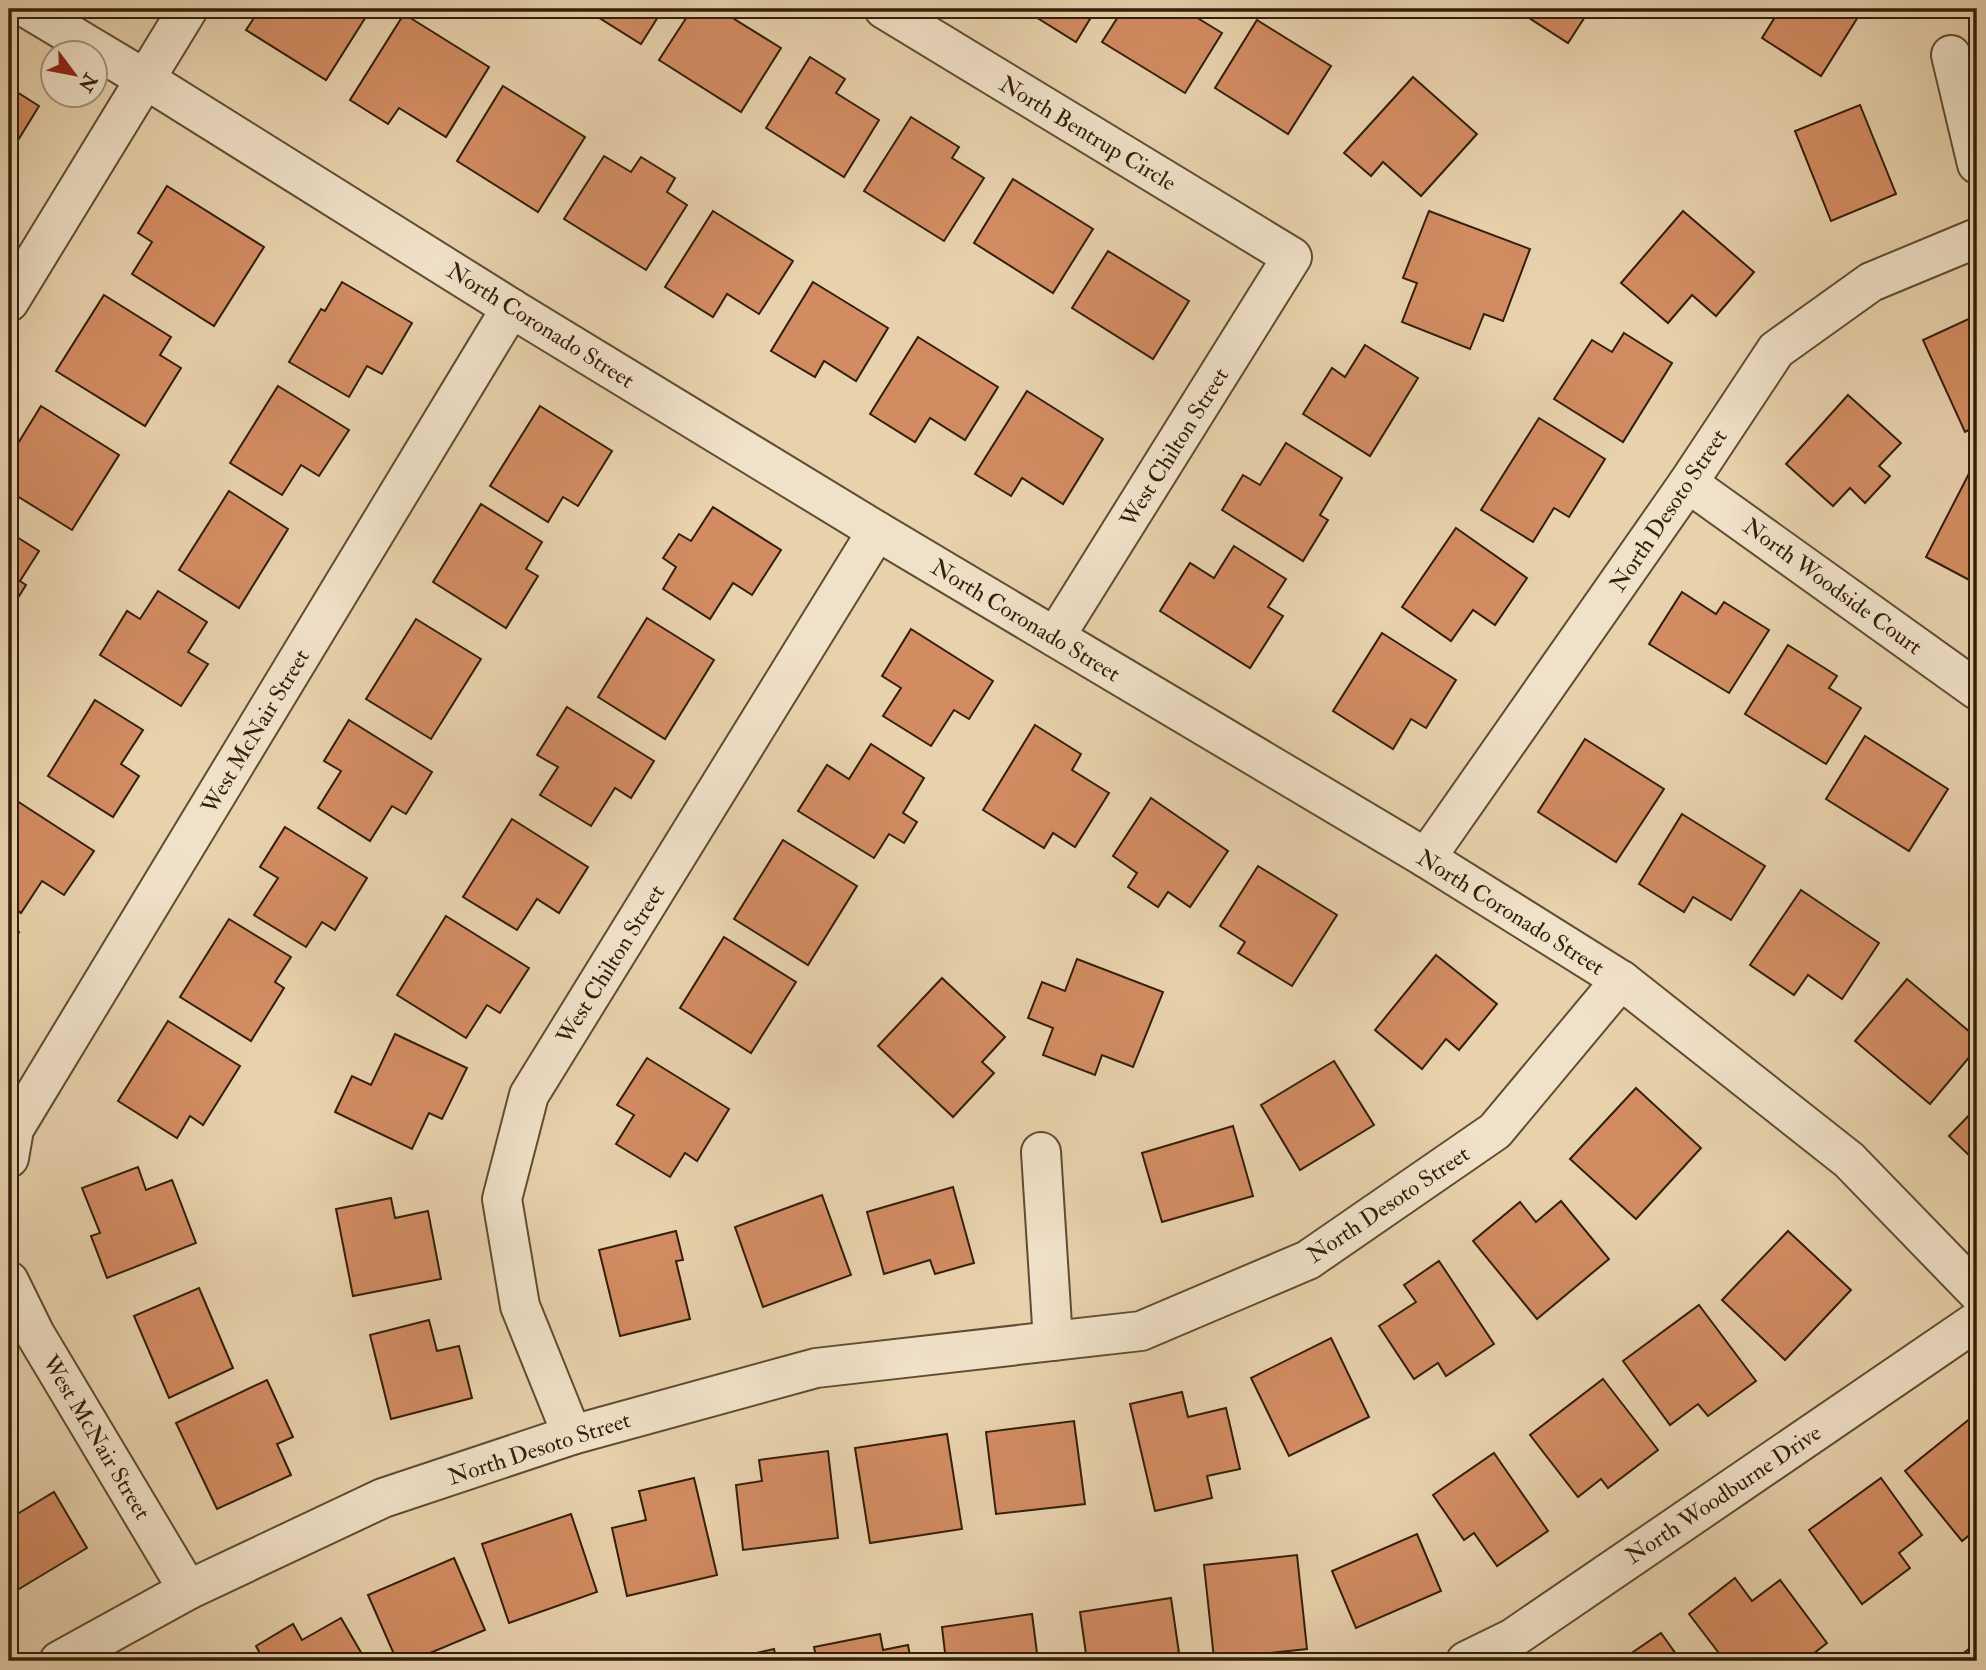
<svg xmlns="http://www.w3.org/2000/svg" width="1986" height="1670" font-family="'IM FELL Double Pica',serif">
  <style>
    .building { fill: #d38c62; stroke: #321f09; stroke-width: 2 }
    .lines { fill: none; stroke-linecap: round; stroke-linejoin: round }
    .minor-casing { stroke: #604c32; stroke-width: 42 }
    .minor { stroke: #f0e2c9; stroke-width: 38 }
    .labels { text-anchor: middle; stroke-width: 6; stroke-linejoin: round; paint-order: stroke }
    .street-label { font-size: 23px; fill: #321f09; stroke: #f0e2c9 }
  </style>
  <rect width="100%" height="100%" fill="#e8d2ac"/>
  <filter id="stains"><feTurbulence type="fractalNoise" baseFrequency=".00286" numOctaves="4"/><feColorMatrix values="0 0 0 0 .2 0 0 0 0 .09 0 0 0 0 .02 0 0 0 .5 -.17"/></filter>
  <radialGradient id="worn" r=".72"><stop offset=".6" stop-color="#630" stop-opacity="0"/><stop offset="1" stop-color="#630" stop-opacity=".3"/></radialGradient>
  <g class="building">
    <path d="M260,9H356L367,15L326,80L246,30Z"/>
    <path d="M585,9H663L641,44Z"/>
    <path d="M692,9H718L781,48L741,112L659,60Z"/>
    <path d="M1023,9H1096L1076,42Z"/>
    <path d="M1123,9H1194L1191,14L1222,33L1185,93L1102,42Z"/>
    <path d="M1515,9H1590L1568,43Z"/>
    <path d="M1780,9H1863L1821,76L1762,38Z"/>
    <path d="M404,14L489,67L446,137L399,108L388,124L350,100Z"/>
    <path d="M1257,20L1331,66L1288,134L1215,88Z"/>
    <path d="M810,57L845,79L836,93L879,120L844,177L766,128Z"/>
    <path d="M1413,77L1477,134L1421,196L1383,162L1371,176L1344,153Z"/>
    <path d="M503,86L585,137L538,212L457,161Z"/>
    <path d="M9,87L39,106L9,155Z"/>
    <path d="M1860,105L1896,194L1831,221L1795,131Z"/>
    <path d="M911,117L959,147L952,158L984,178L944,241L864,191Z"/>
    <path d="M604,156L631,172L641,157L675,178L667,192L687,205L646,270L564,219Z"/>
    <path d="M1013,179L1093,229L1053,293L974,243Z"/>
    <path d="M167,186L264,247L214,326L132,274L152,242L138,233Z"/>
    <path d="M713,211L793,261L759,314L727,294L713,317L665,287Z"/>
    <path d="M1429,211L1530,249L1503,321L1484,314L1470,349L1402,322L1417,283L1403,278Z"/>
    <path d="M1683,211L1754,272L1716,316L1692,295L1668,323L1621,283Z"/>
    <path d="M1108,251L1189,301L1153,359L1072,308Z"/>
    <path d="M342,282L412,323L382,374L367,366L349,397L289,362L321,309L325,311Z"/>
    <path d="M813,282L888,328L856,381L824,361L815,377L771,351Z"/>
    <path d="M104,295L171,337L160,355L181,368L145,426L56,371Z"/>
    <path d="M1975,316L1977,426L1965,432L1923,340Z"/>
    <path d="M1624,333L1672,363L1623,442L1554,399L1592,340L1612,352Z"/>
    <path d="M918,337L998,387L965,440L930,418L915,442L870,414Z"/>
    <path d="M1365,345L1418,378L1370,456L1303,414L1332,368L1345,377Z"/>
    <path d="M278,386L349,430L319,476L301,465L282,495L230,463Z"/>
    <path d="M1027,391L1103,439L1063,504L1022,478L1011,496L975,474Z"/>
    <path d="M1848,395L1901,443L1879,466L1890,476L1865,503L1850,488L1833,506L1786,464Z"/>
    <path d="M41,406L119,455L72,530L9,491V458Z"/>
    <path d="M540,406L612,451L578,506L563,497L548,522L490,486Z"/>
    <path d="M1539,418L1605,459L1569,517L1554,508L1533,542L1481,510Z"/>
    <path d="M1286,443L1342,478L1320,515L1328,520L1303,561L1222,510L1243,475L1260,485Z"/>
    <path d="M1975,462L1977,464L1975,583L1926,557Z"/>
    <path d="M229,491L288,529L239,608L179,570Z"/>
    <path d="M481,504L542,542L526,569L538,576L506,628L433,582Z"/>
    <path d="M713,507L781,550L752,595L733,583L710,619L663,589L676,567L663,558L679,534L691,541Z"/>
    <path d="M1456,528L1527,578L1495,625L1473,610L1451,641L1402,607Z"/>
    <path d="M9,532L39,551L20,581L26,585L9,612Z"/>
    <path d="M1234,546L1286,579L1268,607L1283,616L1250,668L1160,611L1190,563L1214,578Z"/>
    <path d="M158,591L207,622L188,652L208,664L181,706L100,655L127,611L140,619Z"/>
    <path d="M1682,592L1716,614L1724,602L1769,630L1729,693L1649,644Z"/>
    <path d="M647,618L714,660L665,739L598,697Z"/>
    <path d="M416,619L481,659L431,739L366,699Z"/>
    <path d="M911,629L993,681L969,719L954,710L931,746L883,716L901,688L882,676Z"/>
    <path d="M1382,633L1456,680L1426,728L1411,719L1393,749L1333,711Z"/>
    <path d="M1788,645L1837,676L1829,688L1861,708L1826,764L1745,714Z"/>
    <path d="M95,700L143,730L121,764L139,776L113,817L48,776Z"/>
    <path d="M567,707L654,761L631,798L615,788L591,826L540,795L558,767L537,755Z"/>
    <path d="M349,720L432,772L406,814L392,806L370,841L318,808L341,771L324,761Z"/>
    <path d="M1035,725L1081,754L1072,770L1109,793L1075,847L1053,833L1044,848L983,810Z"/>
    <path d="M1865,736L1948,789L1909,851L1826,799Z"/>
    <path d="M1585,739L1664,789L1616,862L1538,812Z"/>
    <path d="M871,744L924,778L903,813L917,822L904,843L889,834L874,858L798,811L827,765L849,779Z"/>
    <path d="M1151,798L1228,851L1190,907L1168,892L1158,907L1128,887L1137,873L1113,856Z"/>
    <path d="M14,799L94,851L64,895L42,881L21,913L9,904V807Z"/>
    <path d="M1682,814L1765,866L1731,920L1693,897L1684,912L1639,884Z"/>
    <path d="M512,819L588,867L559,913L537,899L517,930L463,897Z"/>
    <path d="M285,827L367,878L335,930L322,922L306,947L254,915L278,878L260,867Z"/>
    <path d="M783,840L857,886L808,965L734,919Z"/>
    <path d="M1258,866L1337,915L1292,986L1238,953L1245,942L1220,926Z"/>
    <path d="M1801,890L1879,943L1842,999L1808,975L1794,995L1750,965Z"/>
    <path d="M446,916L529,968L500,1013L487,1005L466,1038L397,995Z"/>
    <path d="M229,919L291,957L275,982L284,988L251,1041L180,997Z"/>
    <path d="M9,926L19,932L9,949Z"/>
    <path d="M724,937L796,982L751,1053L680,1008Z"/>
    <path d="M1436,955L1497,1004L1459,1050L1446,1039L1422,1069L1375,1030Z"/>
    <path d="M1077,959L1163,992L1133,1067L1102,1055L1095,1075L1043,1055L1053,1028L1028,1018L1042,982L1065,991Z"/>
    <path d="M9,969L18,975L9,989Z"/>
    <path d="M942,978L1005,1037L982,1062L994,1073L953,1117L878,1046Z"/>
    <path d="M1907,979L1977,1038V1048L1930,1104L1855,1041Z"/>
    <path d="M168,1021L240,1066L203,1125L190,1116L177,1138L118,1101Z"/>
    <path d="M395,1034L467,1068L442,1119L429,1113L412,1149L335,1112L352,1076L371,1085Z"/>
    <path d="M647,1058L729,1109L697,1161L685,1153L670,1177L616,1144L634,1115L617,1105Z"/>
    <path d="M1334,1061L1374,1125L1300,1170L1261,1105Z"/>
    <path d="M1636,1088L1701,1148L1636,1219L1570,1159Z"/>
    <path d="M1977,1107V1163L1949,1136Z"/>
    <path d="M1233,1126L1253,1196L1162,1222L1142,1153Z"/>
    <path d="M138,1167L146,1190L172,1180L196,1243L107,1278L91,1236L100,1233L82,1188Z"/>
    <path d="M953,1187L974,1263L935,1274L930,1260L884,1274L867,1212Z"/>
    <path d="M822,1195L851,1275L763,1307L735,1227Z"/>
    <path d="M391,1198L395,1218L428,1211L441,1279L353,1296L336,1209Z"/>
    <path d="M1561,1201L1609,1259L1537,1319L1473,1241L1520,1202L1536,1222Z"/>
    <path d="M676,1231L683,1260L676,1261L690,1319L620,1336L599,1250Z"/>
    <path d="M1788,1231L1851,1290L1785,1360L1722,1300Z"/>
    <path d="M1439,1261L1494,1344L1446,1376L1438,1363L1414,1379L1379,1326L1416,1302L1404,1285Z"/>
    <path d="M199,1288L233,1368L169,1398L134,1316Z"/>
    <path d="M1699,1305L1756,1381L1708,1416L1698,1404L1670,1425L1623,1361Z"/>
    <path d="M429,1320L437,1351L459,1346L472,1398L391,1419L370,1335Z"/>
    <path d="M1331,1338L1369,1417L1289,1456L1251,1378Z"/>
    <path d="M1603,1379L1658,1450L1608,1488L1601,1479L1578,1497L1530,1435Z"/>
    <path d="M267,1380L293,1437L277,1444L291,1475L217,1509L176,1423Z"/>
    <path d="M1182,1392L1188,1417L1226,1408L1240,1469L1207,1476L1212,1498L1155,1511L1130,1404Z"/>
    <path d="M1977,1413V1529L1962,1541L1905,1471Z"/>
    <path d="M1074,1421L1085,1504L996,1514L986,1432Z"/>
    <path d="M947,1434L962,1529L870,1543L855,1448Z"/>
    <path d="M828,1451L838,1538L743,1550L736,1485L762,1481L759,1460Z"/>
    <path d="M1494,1453L1548,1531L1497,1566L1474,1533L1464,1540L1433,1495Z"/>
    <path d="M694,1478L717,1575L627,1596L612,1528L646,1520L639,1491Z"/>
    <path d="M1881,1478L1922,1535L1899,1553L1910,1568L1862,1604L1809,1530Z"/>
    <path d="M54,1492L87,1548L9,1595V1519Z"/>
    <path d="M571,1514L597,1592L509,1623L482,1544Z"/>
    <path d="M1417,1534L1441,1591L1356,1628L1332,1571Z"/>
    <path d="M1297,1555L1307,1649L1214,1659L1204,1565Z"/>
    <path d="M454,1558L485,1630L411,1661H397L368,1595Z"/>
    <path d="M1735,1578L1752,1601L1780,1580L1827,1643L1804,1661H1725L1689,1614Z"/>
    <path d="M1171,1598L1179,1653L1141,1659V1661H1087L1080,1612Z"/>
    <path d="M1032,1614L1038,1661H946L942,1627Z"/>
    <path d="M341,1618L366,1661H264L256,1646L293,1624L302,1640Z"/>
    <path d="M1661,1633L1681,1661H1620Z"/>
    <path d="M880,1634L883,1650L908,1645L911,1661H817L814,1647Z"/>
    <path d="M1977,1643V1661H1953Z"/>
    <path d="M774,1649L777,1661H722Z"/>
  </g>
  <g class="lines">
    <g class="minor-casing">
      <g id="minor">
        <path d="M28,9L145,79L511,308L877,531L1426,858L1621,980L1849,1160L1977,1292"/>
        <path d="M884,9L1292,257L1055,637"/>
        <path d="M1951,55L1977,164"/>
        <path d="M9,302L188,9"/>
        <path d="M1688,483L1977,690"/>
        <path d="M1426,858L1688,483L1776,350L1871,282L1977,238"/>
        <path d="M1041,1152L1053,1341"/>
        <path d="M9,1158L14,1129L511,308"/>
        <path d="M9,1281L35,1334L188,1590"/>
        <path d="M572,1435L520,1306L502,1199L529,1095L877,531"/>
        <path d="M59,1661L188,1590L383,1498L572,1435L816,1368L1141,1331L1308,1260L1495,1131L1621,980"/>
        <path d="M1466,1661L1513,1638L1977,1321"/>
      </g>
    </g>
    <use href="#minor" class="minor"/>
  </g>
  <g class="labels">
    <g class="street-label">
      <text transform="translate(1088 133) rotate(31)" y="8">North Bentrup Circle</text>
      <text transform="translate(541 325) rotate(32)" y="8">North Coronado Street</text>
      <text transform="translate(1174 447) rotate(-58)" y="8">West Chilton Street</text>
      <text transform="translate(1668 510) rotate(-56)" y="8">North Desoto Street</text>
      <text transform="translate(1833 586) rotate(36)" y="8">North Woodside Court</text>
      <text transform="translate(1026 620) rotate(31)" y="8">North Coronado Street</text>
      <text transform="translate(255 731) rotate(-59)" y="8">West McNair Street</text>
      <text transform="translate(1511 912) rotate(32)" y="8">North Coronado Street</text>
      <text transform="translate(610 964) rotate(-58)" y="8">West Chilton Street</text>
      <text transform="translate(1388 1204) rotate(-34)" y="8">North Desoto Street</text>
      <text transform="translate(97 1437) rotate(59)" y="8">West McNair Street</text>
      <text transform="translate(539 1448) rotate(-18)" y="8">North Desoto Street</text>
      <text transform="translate(1723 1494) rotate(-34)" y="8">North Woodburne Drive</text>
    </g>
  </g>
  <rect width="1986" height="1670" fill="none" stroke="#e8d2ac" stroke-width="35"/>
  <rect x="10" y="10" width="1965" height="1649" fill="none" stroke="#321f09" stroke-width="3.5"/>
  <rect x="18" y="18" width="1951" height="1635" fill="none" stroke="#321f09" stroke-width="2"/>
  <g transform="translate(74 74) rotate(122)"><circle r="33" fill="#f0e2c9" stroke="#a4947c" stroke-width="2"/>
  <path d="M0-5L12 26L0 18L-12 26Z" fill="#8f2418"/>
  <text y="-10" font-size="19" font-weight="bold" text-anchor="middle" fill="#321f09">N</text>
  </g>
  <rect width="100%" height="100%" filter="url(#stains)"/>
  <rect width="100%" height="100%" fill="url(#worn)"/>
</svg>
